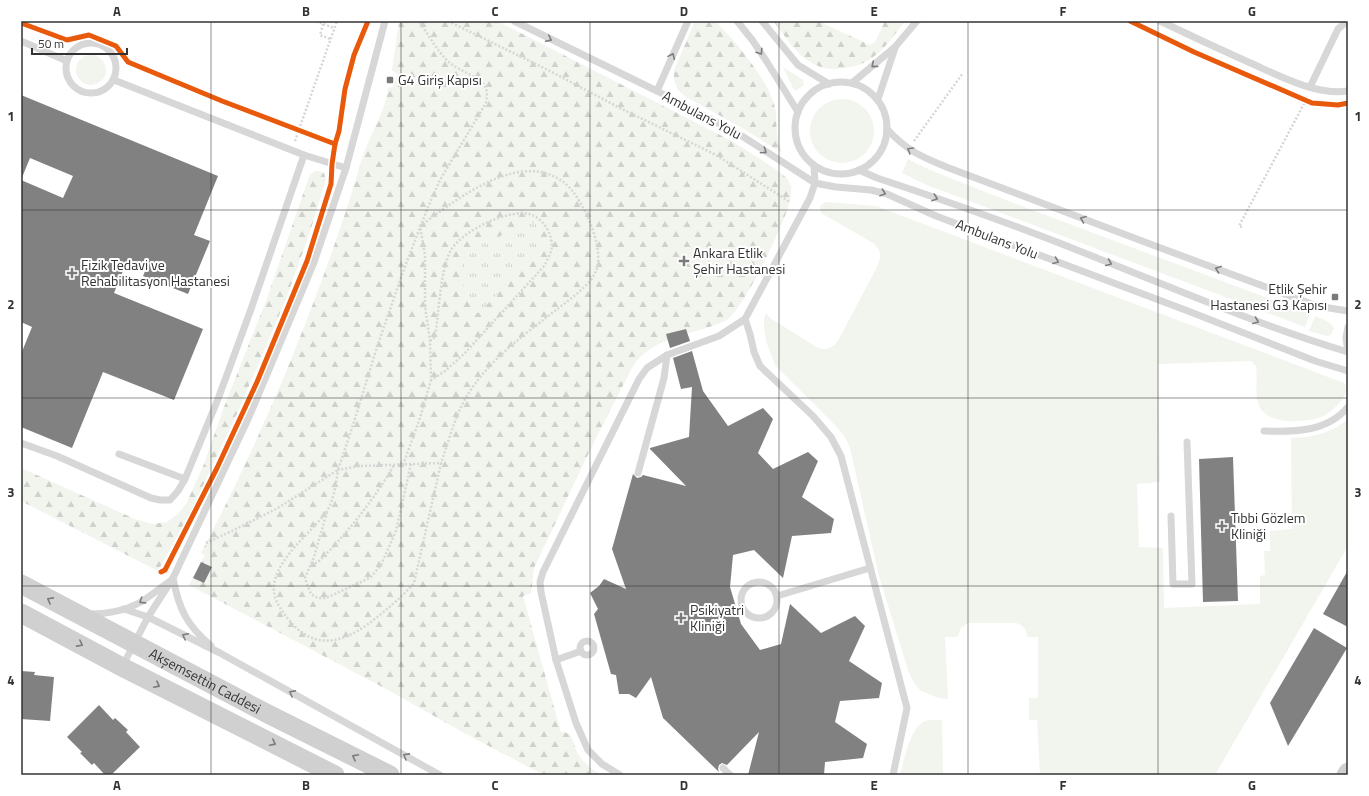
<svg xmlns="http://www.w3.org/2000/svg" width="1369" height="796" font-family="'Titillium Web',sans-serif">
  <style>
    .grass { fill: #f1f5ed }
    .forest { fill: url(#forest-firs) }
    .park { fill: url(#park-tufts) }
    .building { fill: #818181 }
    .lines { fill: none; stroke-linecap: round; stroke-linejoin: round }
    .path { stroke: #d6d6d6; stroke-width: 2.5; stroke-dasharray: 2 2; stroke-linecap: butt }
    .service { stroke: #d7d7d7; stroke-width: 7 }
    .secondary { stroke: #d0d0d0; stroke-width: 19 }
    .cycleway-casing { stroke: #fff; stroke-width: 8 }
    .cycleway { stroke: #e8590c; stroke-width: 5 }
    .oneway { stroke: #7d7d7d }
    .oneway2 { stroke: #7a7a7a }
    .grid { fill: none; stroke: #333; stroke-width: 1; stroke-opacity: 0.55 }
    .poi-dot { fill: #7a7a7a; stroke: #fff; stroke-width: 1.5 }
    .labels { text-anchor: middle; stroke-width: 4; stroke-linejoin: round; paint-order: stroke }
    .poi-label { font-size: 14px; fill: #333; stroke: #fff; text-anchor: start }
    .street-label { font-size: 14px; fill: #333; stroke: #fff }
    .neatline { fill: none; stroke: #333; stroke-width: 1.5 }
    .grid-label { font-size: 13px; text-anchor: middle; font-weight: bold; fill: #333 }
  </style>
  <defs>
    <pattern id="forest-firs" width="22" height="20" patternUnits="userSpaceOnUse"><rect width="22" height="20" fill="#f1f5ed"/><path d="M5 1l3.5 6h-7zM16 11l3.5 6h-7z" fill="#cfd2cc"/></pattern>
    <pattern id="park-tufts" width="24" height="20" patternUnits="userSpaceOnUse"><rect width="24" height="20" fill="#f1f5ed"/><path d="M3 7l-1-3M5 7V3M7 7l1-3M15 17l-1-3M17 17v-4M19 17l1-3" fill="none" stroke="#cfd2cc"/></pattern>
  </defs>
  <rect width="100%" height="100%" fill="#fff"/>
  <g class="grass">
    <circle cx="91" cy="70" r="15"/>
    <path d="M783,67L803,80L804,85L797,90H794Z"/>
    <circle cx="842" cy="131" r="32"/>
    <path d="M908,159L919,165L945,176L1016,204L1310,314L1305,327L927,185L902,173Z"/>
    <path d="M826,202L876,206L1344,383L1346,386C1350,396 1330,414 1321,417C1305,423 1268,425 1259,406C1254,393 1258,379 1256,366L1251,361L1158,364L1160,482L1137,484L1139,547L1163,548L1164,608L1260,604V576L1265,575L1264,551H1270V531L1292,529L1291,438C1312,437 1331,434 1348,419V546L1215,775H1040L1037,720H1029V698H1038V637H1027C1027,629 1023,625 1016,623H968L961,628L958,636L955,637H945L948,699L938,698L920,690L914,683L909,673L879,576L850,448L846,439L837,427L775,365L767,344L764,329V319L766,313L770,318L818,348C828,351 834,347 839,339L876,269C881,258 883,252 873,243L821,213L820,208L821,205Z"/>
    <path d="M1315,316C1322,319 1330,321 1334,328L1331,335L1327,336L1309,331Z"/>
    <path d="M929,720H942L943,775H900C905,759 910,723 929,720Z"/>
  </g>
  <g class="forest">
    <path d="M399,21H497L720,135C737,144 753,154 769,165C775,169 784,174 788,180C793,187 791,197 789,204C783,227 745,305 728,319C722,323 713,326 706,328C677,337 654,340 634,364L593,444L534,568L531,593L523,596L561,732C564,732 567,732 570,735C573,738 574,745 576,750C581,761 590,768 601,775H544L464,733L388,690L189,585L193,578L212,567L201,562L205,555L201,553C259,443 307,328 346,211C352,194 356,176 362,159C369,136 386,111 388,88L393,87L397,74L392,70Z"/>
    <path d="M695,21H714L717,23C735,40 768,81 774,104C777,114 776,124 777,135C778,141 780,147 782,153L737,125L686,97L678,90L674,80V70Z"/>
    <path d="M773,21H818L870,45L875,42L885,21H905C895,34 885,49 872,58C863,66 837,71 825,68C815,66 802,58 796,50C787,41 781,30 773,21Z"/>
    <path d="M319,171L324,173L326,179L310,232L286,299L240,407L192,509L158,571L21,501V468L135,519L153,524L167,522L178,514L186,504L204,464L224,407L266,301L309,177C312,172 314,171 319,171Z"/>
  </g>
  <path class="park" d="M534,222L543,232C532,258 503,287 484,308L478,313L473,312L460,275L463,261L473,247Z"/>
  <g class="building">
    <path d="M21,95L218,176L194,235L210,241L188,294L143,276L146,269L127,261L114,293L203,329L174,400L103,372L72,448L21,427V354L32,327L21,322V180L63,198L73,176L30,158L21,180Z"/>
    <path d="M686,329L690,341L670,348L666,334Z"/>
    <path d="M692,351L703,391L728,426L763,408L773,419L758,453L773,469L808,452L818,461L802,497L834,519L831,533L792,536L783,578L754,550L733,555L730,587L741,624L760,650L781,644L790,604L821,633L855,616L865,626L849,661L882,683L879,698L840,701L835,722L867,744L863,758L825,762L824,775H748L759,732L727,765L722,763L719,765L718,769L719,772L663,718L651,677L636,698L629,694H619L616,675L611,674L594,614L598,609L590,593L599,586L604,579L626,589L612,549L633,474L637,478L641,477L643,475L686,486L650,449V448L689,437L692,387L681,389L673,358Z"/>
    <path d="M1233,457L1238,601L1203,602L1199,459Z"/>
    <path d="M201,562L212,567L204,583L193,578Z"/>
    <path d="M1348,570V627L1323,614Z"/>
    <path d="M1314,628L1347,648L1288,746L1270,703Z"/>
    <path d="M21,671L35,672L34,675L54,677L50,721L21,719Z"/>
    <path d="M99,705L113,720L115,718L128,730L126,732L140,747L111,775H105L94,763L92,765L80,753L82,752L67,737Z"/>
  </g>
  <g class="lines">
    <g class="path">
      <path d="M316,21L334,28"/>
      <path d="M448,21L548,70L618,107L716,155L790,202"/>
      <path d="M323,24L320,35L330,39"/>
      <path d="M295,141L337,21"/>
      <path d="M914,141L963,73"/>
      <path d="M1242,227L1239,226L1306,100L1307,95"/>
      <path d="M430,341L435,337C439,313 440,270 451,250C462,231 508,209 529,214C543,217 555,237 551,251C550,255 547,260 545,265L465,353L445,371L431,380"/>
      <path d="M441,463L414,583C404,595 393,604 381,614C351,639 318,656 289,620C281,610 272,598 274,584C278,561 300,542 315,525C319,521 324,516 327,511C334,499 336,484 338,470L359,466Z"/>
      <path d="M403,465L420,418L431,380L430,341L425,306V255L420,226C452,203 503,162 545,173C556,176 567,183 574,193C587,211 607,254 594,275C587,289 555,310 542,321C513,343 482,368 464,401C454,420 448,443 441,463"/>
      <path d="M327,512L314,557L305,578L307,584L311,594L318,598H326L361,582L371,577L381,565L396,531L411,464"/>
      <path d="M206,543L238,528L276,509L338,470L354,422L377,347L404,269L428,207L440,180L486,103C487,97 488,90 484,85C477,76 460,71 450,63C437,52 429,35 419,21"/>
      <path d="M311,563H317C347,534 373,501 394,465"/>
    </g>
    <g class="service">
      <path d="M514,21L657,91L722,125L742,136L815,183L836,187L871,190L887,194L936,216L1188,311L1315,361L1348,371"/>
      <path d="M737,21L753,41L767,62L798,112"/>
      <path d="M762,21L798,65L829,84"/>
      <path d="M1160,21C1189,35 1217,48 1246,61C1276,74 1315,96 1348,91"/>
      <path d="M21,41L67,61"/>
      <circle cx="91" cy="68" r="25"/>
      <path d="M114,80L304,155L346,168"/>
      <circle cx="841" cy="128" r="46"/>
      <path d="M852,83L895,47L917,21"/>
      <path d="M1310,87L1338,29L1345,23"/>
      <path d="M657,91L688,21"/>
      <path d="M878,99L895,48"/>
      <path d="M887,129C907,151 922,157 949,168L1158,247L1317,306L1348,311"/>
      <path d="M859,170L877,178C953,203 1028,230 1102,260C1183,292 1264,327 1348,352L1346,338L1348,327"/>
      <path d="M745,319L750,334L754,352L760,366L813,416L831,437L841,456L907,708L893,775"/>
      <path d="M1264,431C1295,432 1327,432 1348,407"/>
      <path d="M21,443L57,456L151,498L160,500H170L178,491L185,479L218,399L250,312L304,155"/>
      <path d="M119,454L185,479"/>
      <path d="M638,473L664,378L667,355"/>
      <path d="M1171,516L1173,584H1192L1187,442"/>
      <path d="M173,578C179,610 187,625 211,646"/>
      <circle cx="759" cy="600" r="18"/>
      <path d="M777,596L870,568"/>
      <path d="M124,609L148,617L220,653L440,775"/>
      <path d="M89,614C106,614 124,611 139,603C150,597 160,588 170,581"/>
      <circle cx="587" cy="648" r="7"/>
      <path d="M556,660L581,651"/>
      <path d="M122,667L148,617L173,578L249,417L313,265L346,168L385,21"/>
      <path d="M723,768L730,775"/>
      <path d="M620,775L602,764L588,750L576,723L556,660L541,592L540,582L543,572L639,379L647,368L667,355L719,336L745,319L810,198L815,183L814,167"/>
    </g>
    <g class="secondary">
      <path id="s1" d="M21,584L268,714L390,775"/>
      <path d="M21,613L122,667L335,775"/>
      <path d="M1346,775L1348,772"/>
    </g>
    <g class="cycleway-casing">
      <g id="cycleway">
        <path d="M1130,21L1194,52L1312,103L1338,105L1348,103"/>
        <path d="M21,23L67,40L89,35L116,46L128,62L222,101L335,144"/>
        <path d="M161,572L165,570L217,468L257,382L307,261L331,184L332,164L335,144L339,131L345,89L354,55L368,21"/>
      </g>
    </g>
    <use href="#cycleway" class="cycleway"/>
  </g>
  <defs><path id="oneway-chevron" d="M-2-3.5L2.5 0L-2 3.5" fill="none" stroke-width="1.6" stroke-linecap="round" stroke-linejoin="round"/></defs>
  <g class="oneway">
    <use href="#oneway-chevron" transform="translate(549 39) rotate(26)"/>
    <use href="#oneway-chevron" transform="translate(760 52) rotate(56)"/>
    <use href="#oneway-chevron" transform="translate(672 56) rotate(-66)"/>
    <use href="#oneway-chevron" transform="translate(874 65) rotate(140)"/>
    <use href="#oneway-chevron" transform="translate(910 150) rotate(-149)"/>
    <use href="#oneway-chevron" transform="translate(764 151) rotate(34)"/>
    <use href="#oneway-chevron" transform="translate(883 193) rotate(19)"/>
    <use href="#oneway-chevron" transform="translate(935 198) rotate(19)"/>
    <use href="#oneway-chevron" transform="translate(1083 219) rotate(-159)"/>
    <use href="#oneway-chevron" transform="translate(1056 261) rotate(21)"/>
    <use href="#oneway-chevron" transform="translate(1109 263) rotate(23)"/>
    <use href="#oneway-chevron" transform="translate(1218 269) rotate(-160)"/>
    <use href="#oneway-chevron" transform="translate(1256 321) rotate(21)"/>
    <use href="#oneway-chevron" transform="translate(142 601) rotate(147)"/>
    <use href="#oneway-chevron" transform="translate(185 636) rotate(-153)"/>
    <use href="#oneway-chevron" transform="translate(292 693) rotate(-151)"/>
    <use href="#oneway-chevron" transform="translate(406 756) rotate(-151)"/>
  </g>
  <g class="oneway2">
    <use href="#oneway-chevron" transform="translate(50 600) rotate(-152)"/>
    <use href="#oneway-chevron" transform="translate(80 644) rotate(28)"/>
    <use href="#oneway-chevron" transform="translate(157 685) rotate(27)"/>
    <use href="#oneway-chevron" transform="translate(273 743) rotate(27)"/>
    <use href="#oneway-chevron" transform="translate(355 757) rotate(-153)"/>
  </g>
  <path class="grid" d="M211,21V775M401,21V775M590,21V775M779,21V775M968,21V775M1158,21V775M21,210H1348M21,398H1348M21,586H1348"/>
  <g class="poi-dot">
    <rect x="386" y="76" width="8" height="8" rx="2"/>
    <path d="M682 255h4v4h4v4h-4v4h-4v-4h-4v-4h4z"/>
    <path d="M70 267h4v4h4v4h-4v4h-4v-4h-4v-4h4z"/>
    <rect x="1331" y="293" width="8" height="8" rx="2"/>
    <path d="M1220 520h4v4h4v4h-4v4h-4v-4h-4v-4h4z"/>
    <path d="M679 612h4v4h4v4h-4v4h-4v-4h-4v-4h4z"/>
  </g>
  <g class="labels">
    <g class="poi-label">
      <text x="398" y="85">G4 Giriş Kapısı</text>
      <text x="693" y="258">Ankara Etlik<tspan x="693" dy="16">Şehir Hastanesi</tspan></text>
      <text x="81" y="270">Fizik Tedavi ve<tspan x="81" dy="16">Rehabilitasyon Hastanesi</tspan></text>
      <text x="1327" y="294" text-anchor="end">Etlik Şehir<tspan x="1327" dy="16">Hastanesi G3 Kapısı</tspan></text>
      <text x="1231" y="523">Tıbbi Gözlem<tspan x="1231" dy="16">Kliniği</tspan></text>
      <text x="690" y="615">Psikiyatri<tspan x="690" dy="16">Kliniği</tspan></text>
    </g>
    <g class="street-label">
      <text transform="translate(702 115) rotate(28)" y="5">Ambulans Yolu</text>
      <text transform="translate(997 239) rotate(21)" y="5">Ambulans Yolu</text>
      <text dy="5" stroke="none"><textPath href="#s1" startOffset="208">Akşemsettin Caddesi</textPath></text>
    </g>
  </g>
  <rect width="1369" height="796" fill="none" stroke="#ffffff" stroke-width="44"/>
  <path d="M32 48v6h95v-6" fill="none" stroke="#333333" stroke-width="2"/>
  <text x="38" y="48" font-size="12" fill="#333333" stroke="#ffffff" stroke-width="3" paint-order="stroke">50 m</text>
  <rect x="22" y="22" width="1325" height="752" class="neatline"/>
  <g class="grid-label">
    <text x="117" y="16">A</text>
    <text x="306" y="16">B</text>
    <text x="495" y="16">C</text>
    <text x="684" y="16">D</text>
    <text x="874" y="16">E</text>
    <text x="1063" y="16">F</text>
    <text x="1252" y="16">G</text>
    <text x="11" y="121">1</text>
    <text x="1358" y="121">1</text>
    <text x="11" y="309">2</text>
    <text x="1358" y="309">2</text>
    <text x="11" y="497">3</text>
    <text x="1358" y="497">3</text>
    <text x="11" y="685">4</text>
    <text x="1358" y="685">4</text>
    <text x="117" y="790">A</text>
    <text x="306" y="790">B</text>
    <text x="495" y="790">C</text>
    <text x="684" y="790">D</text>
    <text x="874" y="790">E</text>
    <text x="1063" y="790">F</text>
    <text x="1252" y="790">G</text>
  </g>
</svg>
